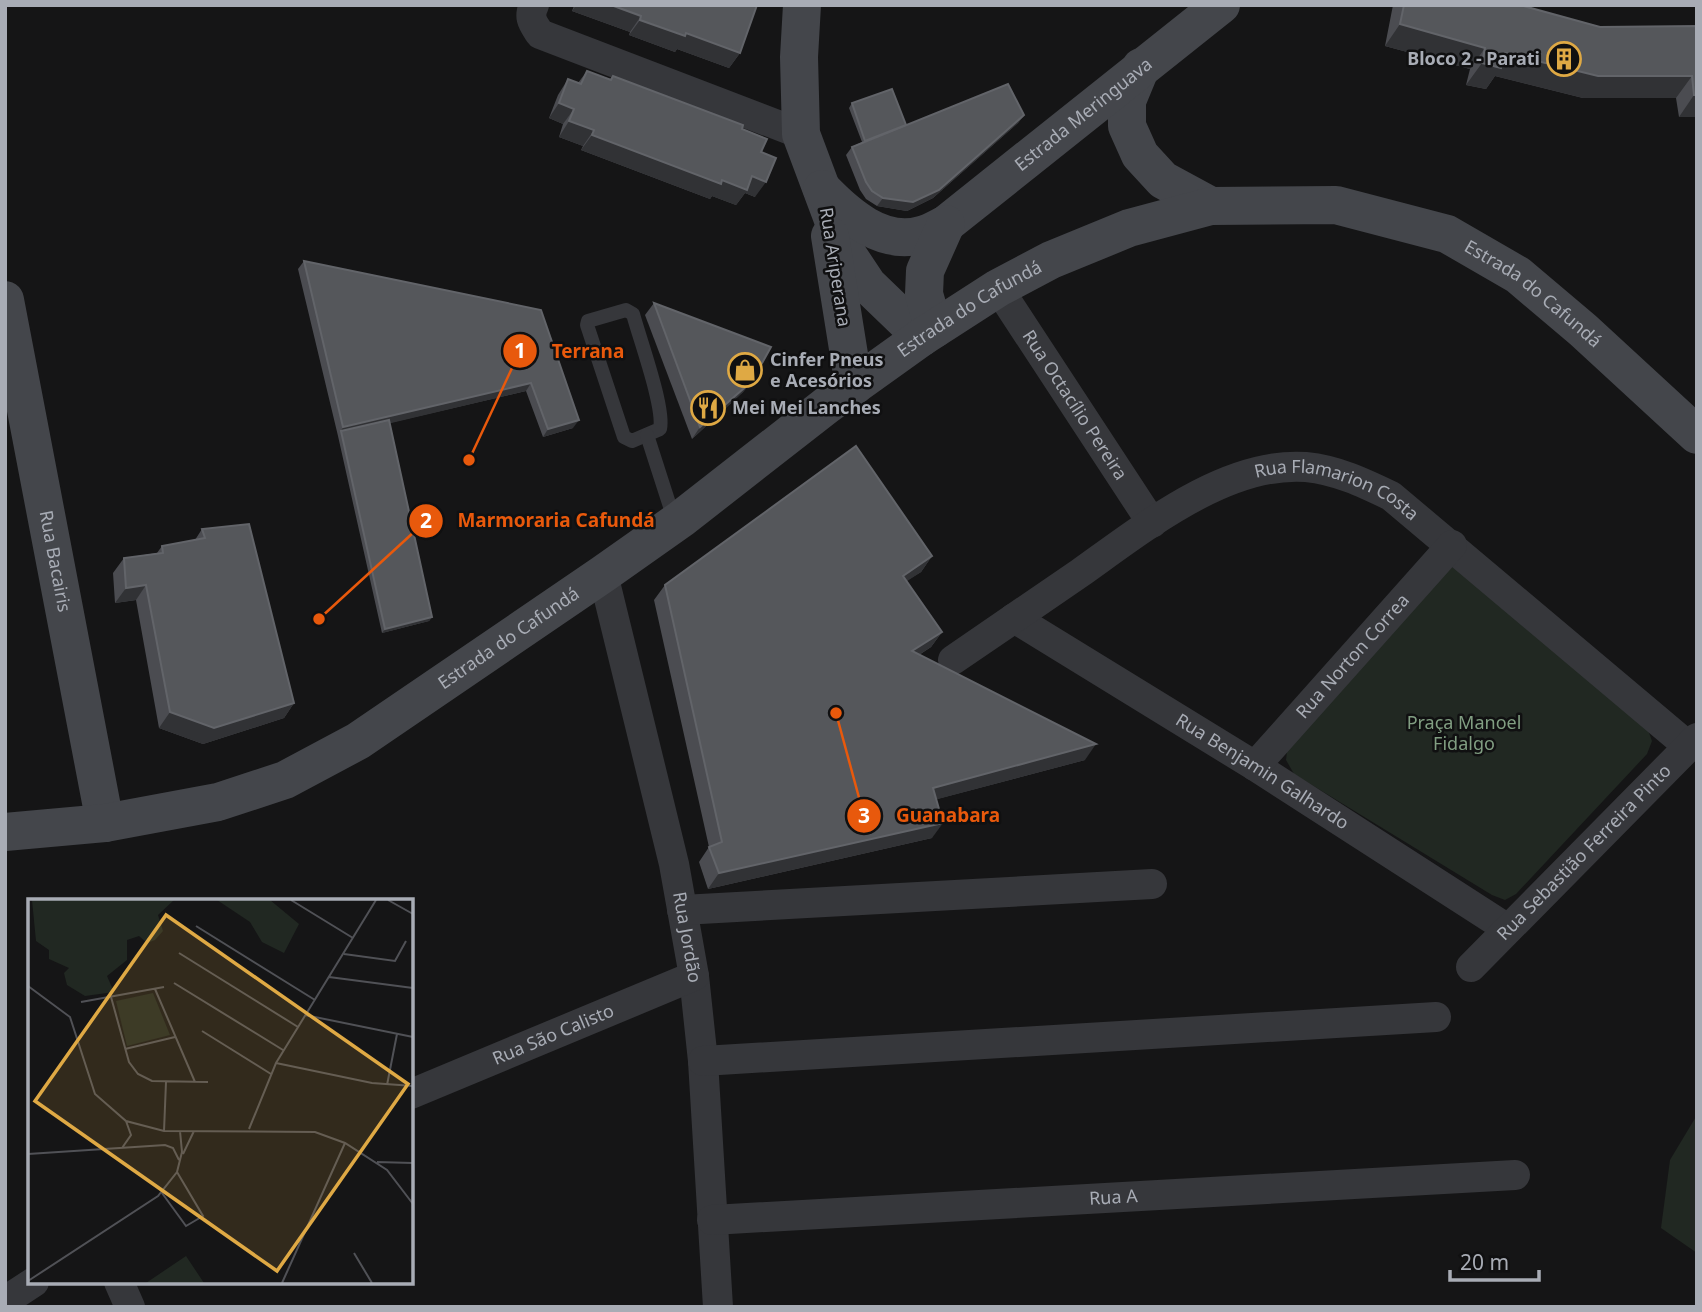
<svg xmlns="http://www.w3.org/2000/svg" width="1702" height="1312" font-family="'Noto Sans',sans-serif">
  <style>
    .green { fill: #212822 }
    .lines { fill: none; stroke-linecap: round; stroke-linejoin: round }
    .lane { stroke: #36373b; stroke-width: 14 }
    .street { stroke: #36373b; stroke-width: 30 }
    .secondary { stroke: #44464b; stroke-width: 38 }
    .wall { fill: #4b4c51 }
    .shaded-wall { fill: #313235 }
    .building { fill: #55575b; stroke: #626469; stroke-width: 2 }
    .labels { text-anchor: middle; stroke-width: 5; stroke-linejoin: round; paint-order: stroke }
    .poi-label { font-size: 18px; font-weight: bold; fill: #a8acb5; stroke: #101011; text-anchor: start }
    .street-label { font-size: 18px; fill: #a8acb5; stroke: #101011 }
    .park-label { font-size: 18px; fill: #819e82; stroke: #101011 }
    .inset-road { fill: none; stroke: #505156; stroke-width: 2 }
    .view { fill: #dfa944; fill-opacity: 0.15; stroke: #dfa944; stroke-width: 3.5 }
    .inset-edge { fill: none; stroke: #a8acb5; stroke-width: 3.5 }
    .leader { fill: none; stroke: #e8590c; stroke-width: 2.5 }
    .callout-dot { fill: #e8590c; stroke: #101011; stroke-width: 2.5 }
    .mark-label { font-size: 21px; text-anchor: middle; font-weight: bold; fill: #fff }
    .callout-label { font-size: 19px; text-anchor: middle; font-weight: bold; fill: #e8590c; stroke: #101011; stroke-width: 5; stroke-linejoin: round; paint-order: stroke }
  </style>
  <rect width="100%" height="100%" fill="#151516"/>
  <g class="green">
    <path d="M1451,565L1648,730L1652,741L1647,754L1516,894L1505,900L1492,895L1294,774L1286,760L1288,743Z"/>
    <path d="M1697,1115V1253L1661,1228L1670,1160Z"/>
  </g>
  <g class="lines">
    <g class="lane">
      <path d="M626,310L633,314C639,337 665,408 660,429L632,441L624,437L587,325L588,321Z"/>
      <path d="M647,435L675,522"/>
    </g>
    <g class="street">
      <path d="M534,5C528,18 533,23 540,34L801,134"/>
      <path id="s1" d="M998,288L1152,523"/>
      <path id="s2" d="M603,574L674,864L694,976L703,1061L718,1307"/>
      <path id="s3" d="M1014,618L1255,766L1508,929"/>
      <path id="s4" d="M953,660C995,631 1037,602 1080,573C1142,529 1226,461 1306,467C1337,470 1364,483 1391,496L1688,746"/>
      <path id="s5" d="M1255,766L1452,545"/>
      <path d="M682,910L1152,884"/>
      <path id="s6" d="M1471,967L1697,738"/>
      <path d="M703,1061L1436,1017"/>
      <path id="s7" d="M411,1094L694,976"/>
      <path id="s8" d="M712,1220L1515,1175"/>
      <path d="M119,1282L130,1307"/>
      <path d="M5,1301L34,1282"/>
    </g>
    <g class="secondary">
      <path d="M802,5L799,57L801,134L844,249L868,285L922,337"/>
      <path d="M1141,67L1127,101V126L1140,155L1163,180L1211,206"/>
      <path id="s9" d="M822,189C847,215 882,246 921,235C930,233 938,228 946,224L1221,5"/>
      <path d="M830,236L854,386"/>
      <path id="s10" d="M5,300L105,823"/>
      <path d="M934,329L924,294L925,271L946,224"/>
      <path id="s11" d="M5,832L105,823L218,802L285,780L358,741L603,574L681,519L827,405L922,337L998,288L1051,260L1129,228L1211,206L1336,205L1447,234L1518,275L1583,330L1697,435"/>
    </g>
  </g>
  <g class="wall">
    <path d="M574,5H757L740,53L729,68L677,49L675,52L629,35L630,32L572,11L574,6Z"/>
    <path d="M1393,5H1520L1600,27L1697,26V117H1679L1676,98H1583L1495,76L1486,89L1466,85L1470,69L1385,46Z"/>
    <path d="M587,71L610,79L613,76L742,129L761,152L755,197L745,193L736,205L712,196L710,199L581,150L583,146L559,137L563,124L549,118L558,95L568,79L578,83Z"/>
    <path d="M852,103L906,125L1024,115L1018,123L933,198L907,211L877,206L866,199L860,190L846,155L852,147L862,142L849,108Z"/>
    <path d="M304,261L541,310L573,428L543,437L526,391L389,423L432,617L429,621L382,633L338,436L298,269Z"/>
    <path d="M654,303L752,381L743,392L692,439L645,315Z"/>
    <path d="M202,529L294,703L284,718L203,744L159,728L136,600L115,603L113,573L124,558L157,553L162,546L195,540Z"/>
    <path d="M932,556L921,572L906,581L942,632L931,647L919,655L1085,760L937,799L932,838L708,889L699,862L709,847L654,600L665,585Z"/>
  </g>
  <g class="shaded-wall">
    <path d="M576,5H611L641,16L630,32L572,11Z"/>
    <path d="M640,20L686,33L740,53L729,68L677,49L675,52L629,35Z"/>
    <path d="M1400,24L1485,48L1470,69L1385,46Z"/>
    <path d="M1505,53L1692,76L1676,98H1583L1495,76L1486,89L1466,85L1482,63Z"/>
    <path d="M1694,95H1697V117H1679Z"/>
    <path d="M559,103L574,109L563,124L549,118Z"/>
    <path d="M1024,115L1018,123L933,198L907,211L877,206L883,198Z"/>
    <path d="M569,121L594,130L583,146L559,137Z"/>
    <path d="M592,135L722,180L752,176L766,182L755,197L745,193L736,205L712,196L710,199L581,150Z"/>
    <path d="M752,381L743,392L692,439L700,427Z"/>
    <path d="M531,383L526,391L341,435V431L343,427Z"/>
    <path d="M579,420L573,428L543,437L548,429Z"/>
    <path d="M932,556L921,572L892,591L903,576Z"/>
    <path d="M146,585L136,600L115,603L126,588Z"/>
    <path d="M432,617L429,621L382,633L385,629Z"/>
    <path d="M942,632L931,647L901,666L912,651Z"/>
    <path d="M294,703L284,718L203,744L159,728L170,712Z"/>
    <path d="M1096,744L1085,760L923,803L933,788Z"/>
    <path d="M943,823L932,838L708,889L719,873Z"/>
  </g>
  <g class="building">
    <path d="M611,5H757L740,53L686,33L685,36L640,20L641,16Z"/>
    <path d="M1404,5H1520L1600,27L1697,26V95H1694L1692,76H1598L1505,53L1501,68L1482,63L1485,48L1400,24Z"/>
    <path d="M587,71L611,80L613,76L743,125L742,129L767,139L761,152L776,158L766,182L752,176L747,190L722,180L721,184L592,135L594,130L569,121L574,109L559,103L568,79L581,84Z"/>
    <path d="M1008,84L1024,115L939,190L913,202L883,198L872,191L866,182L852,147Z"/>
    <path d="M892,89L906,125L865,141L852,103Z"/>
    <path d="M304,261L541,310L579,420L548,429L531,383L343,427Z"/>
    <path d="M654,303L771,347L752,381L700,427Z"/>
    <path d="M389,420L432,617L385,629L341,431Z"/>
    <path d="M856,446L932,556L903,576L942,632L912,651L1096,744L933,788L943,823L719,873L709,847L722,842L665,585Z"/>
    <path d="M249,524L294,703L214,728L170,712L146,585L126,588L124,558L163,553L162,546L205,538L202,529Z"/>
  </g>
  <defs>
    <g id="building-ring" transform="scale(1.75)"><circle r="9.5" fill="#101011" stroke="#dfa944" stroke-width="1.5"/><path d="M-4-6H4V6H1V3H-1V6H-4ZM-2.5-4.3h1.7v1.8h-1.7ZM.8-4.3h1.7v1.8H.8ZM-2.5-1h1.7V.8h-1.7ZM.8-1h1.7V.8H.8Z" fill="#dfa944"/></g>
    <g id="shop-ring" transform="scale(1.75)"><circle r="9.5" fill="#101011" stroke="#dfa944" stroke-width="1.5"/><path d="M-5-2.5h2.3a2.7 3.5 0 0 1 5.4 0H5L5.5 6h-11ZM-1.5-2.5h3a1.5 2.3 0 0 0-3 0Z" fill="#dfa944"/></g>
    <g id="restaurant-ring" transform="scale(1.75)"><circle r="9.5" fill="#101011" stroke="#dfa944" stroke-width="1.5"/><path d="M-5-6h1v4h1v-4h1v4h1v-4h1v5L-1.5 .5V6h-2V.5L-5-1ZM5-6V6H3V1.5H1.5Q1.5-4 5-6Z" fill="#dfa944"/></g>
  </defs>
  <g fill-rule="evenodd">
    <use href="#building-ring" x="1564" y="59"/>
    <use href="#shop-ring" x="745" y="370"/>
    <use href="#restaurant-ring" x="708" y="408"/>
  </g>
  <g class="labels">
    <g class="poi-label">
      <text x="1540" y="65" text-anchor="end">Bloco 2 - Parati</text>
      <text x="770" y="366">Cinfer Pneus<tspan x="770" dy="21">e Acesórios</tspan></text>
      <text x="732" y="414">Mei Mei Lanches</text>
    </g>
    <g class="street-label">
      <text dy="6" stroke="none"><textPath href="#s9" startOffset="318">Estrada Meringuava</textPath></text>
      <text transform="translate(835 267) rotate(81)" y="6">Rua Ariperana</text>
      <text dy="6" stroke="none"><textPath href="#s11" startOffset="1727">Estrada do Cafundá</textPath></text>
      <text dy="6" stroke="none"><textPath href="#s11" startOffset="1118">Estrada do Cafundá</textPath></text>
      <text dy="6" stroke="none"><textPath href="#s1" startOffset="140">Rua Octacílio Pereira</textPath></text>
      <text dy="6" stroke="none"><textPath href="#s4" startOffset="444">Rua Flamarion Costa</textPath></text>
      <text dy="6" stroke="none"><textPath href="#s10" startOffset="266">Rua Bacairis</textPath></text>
      <text dy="6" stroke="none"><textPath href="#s11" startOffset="551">Estrada do Cafundá</textPath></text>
      <text dy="6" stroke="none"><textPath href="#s5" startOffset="147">Rua Norton Correa</textPath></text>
      <text dy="6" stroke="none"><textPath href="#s3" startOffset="292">Rua Benjamin Galhardo</textPath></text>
      <text dy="6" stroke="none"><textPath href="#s6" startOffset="161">Rua Sebastião Ferreira Pinto</textPath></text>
      <text dy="6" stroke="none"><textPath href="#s2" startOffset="373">Rua Jordão</textPath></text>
      <text dy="6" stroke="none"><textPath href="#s7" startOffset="154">Rua São Calisto</textPath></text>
      <text dy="6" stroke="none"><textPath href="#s8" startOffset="402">Rua A</textPath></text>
    </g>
    <g class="park-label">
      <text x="1464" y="729">Praça Manoel<tspan x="1464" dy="21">Fidalgo</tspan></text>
    </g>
  </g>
  <g transform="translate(28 899)">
    <rect width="385" height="385" fill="#151516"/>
    <path d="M4,1H146L130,16L135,32L127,41L119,44L111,37L99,41V61L79,77L86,93L57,97L39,86L36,74L41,69L21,60V51L8,42ZM189,1H242L271,25L256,54L234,43L222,23ZM125,94L142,136L99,147L88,102ZM158,357L176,384H118Z" fill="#212822"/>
    <path class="inset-road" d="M263,1L325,39M360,1L385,15M168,27L287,101M151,54L270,128M316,55L367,62L378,42M301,78L385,89M146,84L255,151M0,87L42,118L67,195L98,222L136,232L287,233L317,244L359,271L385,305M127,90L167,183M83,98L101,163L110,175L124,182L180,183M53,103L136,88M277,116L385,138M174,132L243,175M97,150L147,138M248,164L344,184L385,187M359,186L369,135M221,230L248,164L348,1M136,232L138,183M94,249L103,236L98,222M0,255L137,246L145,249L151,261M155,255L166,232M349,263L385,264M134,294L158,327L175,317L149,273M326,354L344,384M0,382L130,297L149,273L154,253L152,232M254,384L317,244"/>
    <path class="view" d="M138,16L380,185L249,372L7,202Z"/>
    <rect width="385" height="385" class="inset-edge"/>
  </g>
  <path class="leader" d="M469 460L520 351M319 619L426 521M836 713L864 816"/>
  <g class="callout-dot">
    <circle cx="469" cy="460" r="7"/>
    <circle cx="319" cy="619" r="7"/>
    <circle cx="836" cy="713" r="7"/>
    <circle cx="520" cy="351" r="18"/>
    <circle cx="426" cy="521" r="18"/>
    <circle cx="864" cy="816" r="18"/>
  </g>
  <g class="mark-label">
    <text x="520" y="358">1</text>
    <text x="426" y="528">2</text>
    <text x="864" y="823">3</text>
  </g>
  <g class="callout-label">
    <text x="588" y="358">Terrana</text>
    <text x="556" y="527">Marmoraria Cafundá</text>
    <text x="948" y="822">Guanabara</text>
  </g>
  <rect width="1702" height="1312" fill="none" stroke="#a8acb5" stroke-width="14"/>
  <path d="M1450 1270v10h89v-10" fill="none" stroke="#a8acb5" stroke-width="3.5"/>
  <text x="1460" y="1270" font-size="21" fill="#a8acb5" stroke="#101011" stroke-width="5" paint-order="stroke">20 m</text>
</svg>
